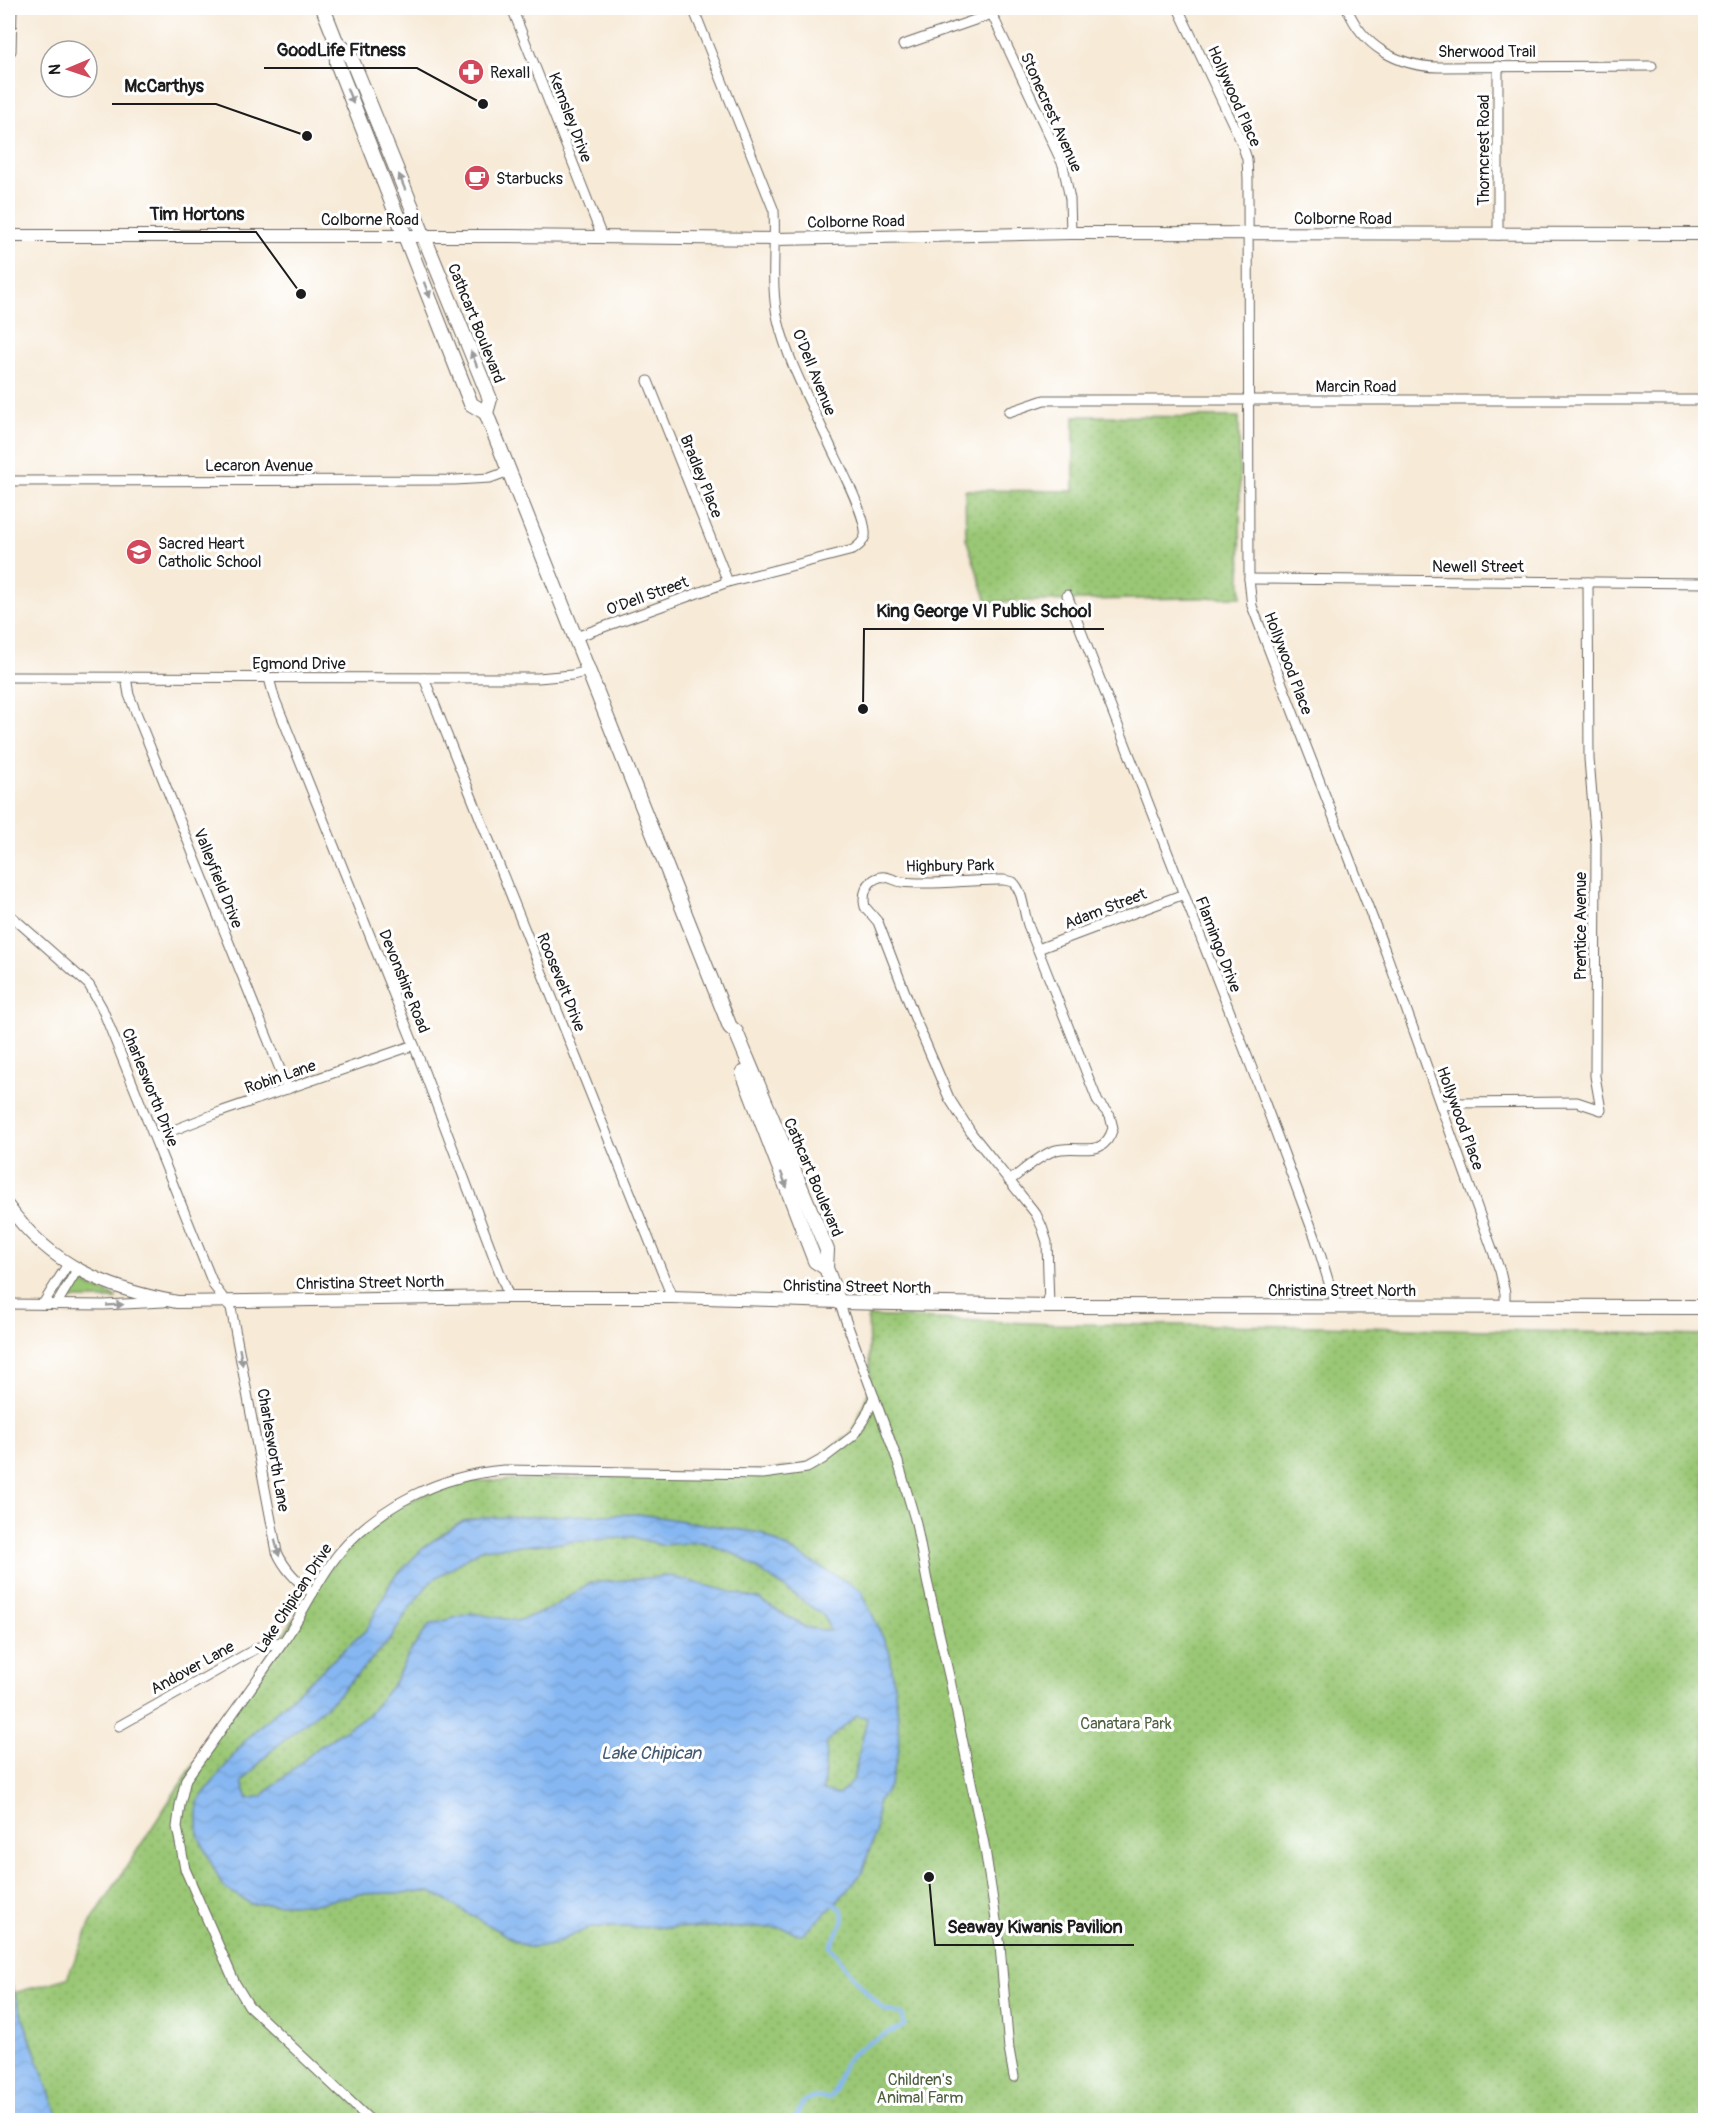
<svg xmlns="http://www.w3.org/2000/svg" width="1713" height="2128" font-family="Pangolin,sans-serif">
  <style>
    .green { fill: #9ac775; stroke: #5b7248; stroke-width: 1.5 }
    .park { fill: url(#park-dots); stroke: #5b7248; stroke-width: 1.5 }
    .water { fill: url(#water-waves); stroke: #516a87; stroke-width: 1.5; fill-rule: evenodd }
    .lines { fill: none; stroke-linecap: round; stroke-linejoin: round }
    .stream { stroke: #86b7f2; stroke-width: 4 }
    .minor-casing { stroke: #69645d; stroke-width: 11 }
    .tertiary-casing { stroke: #69645d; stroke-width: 14 }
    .secondary-casing { stroke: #69645d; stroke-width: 16 }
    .minor { stroke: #fff; stroke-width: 9 }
    .tertiary { stroke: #fff; stroke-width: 12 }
    .secondary { stroke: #fff; stroke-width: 14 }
    .oneway { fill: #999 }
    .labels { text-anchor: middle; stroke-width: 6; stroke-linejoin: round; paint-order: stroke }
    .street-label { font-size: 16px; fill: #1c1c1c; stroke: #fff }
    .poi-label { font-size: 16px; fill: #1c1c1c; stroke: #fff; text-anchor: start }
    .park-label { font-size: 16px; fill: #4e6040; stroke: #fff }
    .water-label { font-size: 18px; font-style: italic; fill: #465a72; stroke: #fff }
    .leader { fill: none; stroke: #1c1c1c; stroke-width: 2 }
    .callout-dot { fill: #1c1c1c; stroke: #fff; stroke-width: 2 }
    .callout-label { font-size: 18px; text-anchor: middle; font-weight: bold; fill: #1c1c1c; stroke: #fff; stroke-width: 6; stroke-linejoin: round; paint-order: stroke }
  </style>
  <defs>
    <pattern id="park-dots" width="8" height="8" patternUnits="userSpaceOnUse" patternTransform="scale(1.5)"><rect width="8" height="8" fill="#9ac775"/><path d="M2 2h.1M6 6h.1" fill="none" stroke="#84aa65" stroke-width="1.8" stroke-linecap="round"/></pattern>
    <pattern id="water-waves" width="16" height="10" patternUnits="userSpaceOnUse" patternTransform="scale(1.5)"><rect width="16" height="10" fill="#86b7f2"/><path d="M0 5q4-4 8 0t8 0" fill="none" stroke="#739dcf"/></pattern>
  </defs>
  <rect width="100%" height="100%" fill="#fff"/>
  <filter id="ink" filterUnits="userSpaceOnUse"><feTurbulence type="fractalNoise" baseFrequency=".0167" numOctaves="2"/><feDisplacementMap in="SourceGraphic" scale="12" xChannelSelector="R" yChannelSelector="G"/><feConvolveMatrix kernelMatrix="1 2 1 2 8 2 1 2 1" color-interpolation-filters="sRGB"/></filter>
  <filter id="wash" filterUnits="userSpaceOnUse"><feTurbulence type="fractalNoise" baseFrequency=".008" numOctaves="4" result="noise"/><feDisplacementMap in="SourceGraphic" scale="24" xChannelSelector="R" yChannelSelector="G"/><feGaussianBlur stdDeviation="1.35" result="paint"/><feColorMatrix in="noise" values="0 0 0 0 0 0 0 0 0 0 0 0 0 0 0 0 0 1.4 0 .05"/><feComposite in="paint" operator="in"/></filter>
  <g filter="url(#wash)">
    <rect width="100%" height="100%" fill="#f7ead7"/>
    <path class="green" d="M80,1282L116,1297V1299H68L73,1286Z"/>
    <g class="park">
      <path d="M1074,416L1239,417L1241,597L987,602L966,538L965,490L1074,491Z"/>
      <path d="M868,1316L1051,1324L1318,1326L1705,1335V2120H59L14,1993L67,1978L92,1920L175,1792L340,1552L390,1509L455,1482L762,1471L806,1465L852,1433L870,1388Z"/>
    </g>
    <g class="water">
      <path d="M639,1514L761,1533L861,1590L890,1653L898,1716L899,1750L890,1785L877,1803L876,1830L862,1873L835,1904L802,1935L783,1928L591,1927L549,1946L526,1947L431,1892L359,1894L315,1904H251L223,1887L198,1835V1801L248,1737L367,1629L392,1580L425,1546L463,1521L483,1518ZM633,1537L660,1545L703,1542L741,1557L824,1616L830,1631L805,1627L758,1599L670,1576L590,1583L550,1609L517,1621L472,1613L429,1625L408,1655L395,1681L369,1714L319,1747L262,1796L248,1799L242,1782L271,1751L333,1700L391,1639L408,1610L431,1581L481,1549ZM857,1715L867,1718L853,1780L839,1795L823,1791L827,1742Z"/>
      <path d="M8,1975L14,1993L59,2120H8Z"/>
    </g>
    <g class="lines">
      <path class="stream" d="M795,2120C804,2098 804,2096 829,2098C839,2087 836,2081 842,2068C851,2047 886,2035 905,2025L902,2014L884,2010L856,1981L830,1946L844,1921L842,1910L835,1904"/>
    </g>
  </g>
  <g filter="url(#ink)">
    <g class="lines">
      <g class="minor-casing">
        <g id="minor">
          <path d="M512,8L602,237"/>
          <path d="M989,8L1063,165L1070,199L1071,233"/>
          <path d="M1178,8L1241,141L1247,159L1248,179L1249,579L1252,606L1386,953L1500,1271L1505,1293V1308"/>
          <path d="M1347,8C1363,47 1398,66 1438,67L1652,66"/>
          <path d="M903,45L992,14"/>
          <path d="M11,51L12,8"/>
          <path d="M1498,235V66"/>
          <path d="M648,381L728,582"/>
          <path d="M1009,412L1044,400H1706"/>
          <path d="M8,481L455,480L490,478L509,471"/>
          <path d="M1249,579L1706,583"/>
          <path d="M1067,595L1251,1066L1315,1237L1336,1306"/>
          <path d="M576,637L728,582L853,550C858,546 863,543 865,536C868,518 837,461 829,443C811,403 788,363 778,320C770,285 776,247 774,211L693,8"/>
          <path d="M8,677L538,678L572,675L589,671"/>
          <path d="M126,677L129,695L288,1089"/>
          <path d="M269,678L274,697L414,1045L509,1297"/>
          <path d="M424,678L672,1297"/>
          <path d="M8,913L89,985L102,1008L214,1286L231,1308L277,1552C285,1570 297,1582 313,1593"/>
          <path d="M1038,949L1184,894"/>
          <path d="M1441,1106L1455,1103L1577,1102L1601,1110L1595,1076L1596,844L1589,759L1588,582"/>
          <path d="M156,1137L220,1112L414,1045"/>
          <path d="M1009,1181C1023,1171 1037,1157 1053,1151C1077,1142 1103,1162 1113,1128L1110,1116L1098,1102C1075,1043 1051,984 1028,925C1023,911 1024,893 1013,882L1004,880C971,879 936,886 902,882C894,881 888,875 880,877C866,881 862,895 865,907L878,922L914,1016L949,1098L972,1134L1036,1214L1042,1227L1047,1242L1049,1306"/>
          <path d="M839,1302L898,1462L916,1523L927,1581L950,1680L985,1849L1000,1946L1009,2049L1014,2077"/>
          <path d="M8,1304L104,1305L164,1302"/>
          <path d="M43,1304L68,1264"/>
          <path d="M56,1305L77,1270"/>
          <path d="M119,1726L259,1647L283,1642"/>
          <path d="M370,2120L249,2006L235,1983L185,1869L177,1827L180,1805L186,1779C219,1733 252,1687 284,1641C304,1612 318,1578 340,1552C381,1504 442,1475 504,1470L763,1474L807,1468L823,1459L853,1436L866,1416L874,1397"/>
        </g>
      </g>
      <g class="tertiary-casing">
        <g id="tertiary">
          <path d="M8,236H508L776,239L1071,233L1706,234"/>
          <path d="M8,1206C50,1265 107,1289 177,1302L509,1297H672L839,1302"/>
        </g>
      </g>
      <g class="secondary-casing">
        <g id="secondary">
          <path d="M323,8L336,41L337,63L471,404L486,413"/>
          <path d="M336,41L350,55L490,399L486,413"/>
          <path d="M486,413L730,1027L736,1032L827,1250L826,1268L839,1302L1049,1306L1706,1307"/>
          <path d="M743,1073L815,1261L826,1268"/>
        </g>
      </g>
      <use href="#minor" class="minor"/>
      <use href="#tertiary" class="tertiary"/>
      <use href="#secondary" class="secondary"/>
    </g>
    <defs><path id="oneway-solid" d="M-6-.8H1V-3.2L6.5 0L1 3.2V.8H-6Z" transform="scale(1.5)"/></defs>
    <g class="oneway">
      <use href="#oneway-solid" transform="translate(350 96) rotate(68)"/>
      <use href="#oneway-solid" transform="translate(402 182) rotate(-112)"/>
      <use href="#oneway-solid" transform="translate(427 290) rotate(69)"/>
      <use href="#oneway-solid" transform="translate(474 359) rotate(-112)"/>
      <use href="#oneway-solid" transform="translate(784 1180) rotate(69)"/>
      <use href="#oneway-solid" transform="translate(115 1305) rotate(-3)"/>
      <use href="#oneway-solid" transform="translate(241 1357) rotate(80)"/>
      <use href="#oneway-solid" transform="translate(277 1548) rotate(75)"/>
    </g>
  </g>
  <defs>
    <g id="pharmacy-disc" transform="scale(1.35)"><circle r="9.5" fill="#d1495b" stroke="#fff"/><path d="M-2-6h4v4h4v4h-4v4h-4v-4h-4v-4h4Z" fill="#fff"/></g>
    <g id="cafe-disc" transform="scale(1.35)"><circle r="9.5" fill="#d1495b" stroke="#fff"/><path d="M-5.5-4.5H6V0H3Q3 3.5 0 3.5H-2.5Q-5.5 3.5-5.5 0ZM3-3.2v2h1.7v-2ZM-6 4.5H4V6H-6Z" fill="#fff"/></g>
    <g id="school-disc" transform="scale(1.35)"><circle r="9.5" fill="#d1495b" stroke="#fff"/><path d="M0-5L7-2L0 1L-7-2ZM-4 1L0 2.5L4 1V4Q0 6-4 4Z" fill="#fff"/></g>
  </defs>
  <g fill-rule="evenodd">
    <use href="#pharmacy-disc" x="471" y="72"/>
    <use href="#cafe-disc" x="477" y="178"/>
    <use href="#school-disc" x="139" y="552"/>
  </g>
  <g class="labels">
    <g class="street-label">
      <text x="1487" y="57">Sherwood Trail</text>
      <text transform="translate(1235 96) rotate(66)" y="6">Hollywood Place</text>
      <text transform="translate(1052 112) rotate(66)" y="6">Stonecrest Avenue</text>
      <text transform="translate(571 117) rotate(69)" y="6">Kemsley Drive</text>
      <text transform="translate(1483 150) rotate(-90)" y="6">Thorncrest Road</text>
      <text x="1343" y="224">Colborne Road</text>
      <text x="370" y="225">Colborne Road</text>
      <text transform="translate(856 221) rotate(-1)" y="6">Colborne Road</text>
      <text transform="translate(477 323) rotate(68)" y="6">Cathcart Boulevard</text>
      <text transform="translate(815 372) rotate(68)" y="6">O'Dell Avenue</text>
      <text x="1356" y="392">Marcin Road</text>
      <text x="259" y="471">Lecaron Avenue</text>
      <text transform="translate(702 476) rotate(68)" y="6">Bradley Place</text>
      <text x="1478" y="572">Newell Street</text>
      <text transform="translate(647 595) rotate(-20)" y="6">O'Dell Street</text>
      <text x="299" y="669">Egmond Drive</text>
      <text transform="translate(1289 663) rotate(69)" y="6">Hollywood Place</text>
      <text transform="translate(950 865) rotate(-1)" y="6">Highbury Park</text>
      <text transform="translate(219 878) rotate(68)" y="6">Valleyfield Drive</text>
      <text transform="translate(1105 908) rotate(-21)" y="6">Adam Street</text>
      <text transform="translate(1580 926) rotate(-90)" y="6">Prentice Avenue</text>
      <text transform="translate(1219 944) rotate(69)" y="6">Flamingo Drive</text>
      <text transform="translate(405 981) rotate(68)" y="6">Devonshire Road</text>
      <text transform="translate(562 982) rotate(68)" y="6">Roosevelt Drive</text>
      <text transform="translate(280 1076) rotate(-19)" y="6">Robin Lane</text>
      <text transform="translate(151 1087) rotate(68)" y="6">Charlesworth Drive</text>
      <text transform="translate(1461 1118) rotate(70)" y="6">Hollywood Place</text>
      <text transform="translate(814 1177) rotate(67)" y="6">Cathcart Boulevard</text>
      <text transform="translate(370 1282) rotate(-1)" y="6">Christina Street North</text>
      <text transform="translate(857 1286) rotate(1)" y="6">Christina Street North</text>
      <text x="1342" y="1296">Christina Street North</text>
      <text transform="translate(274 1450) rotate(80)" y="6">Charlesworth Lane</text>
      <text transform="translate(293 1598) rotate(-57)" y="6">Lake Chipican Drive</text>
      <text transform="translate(192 1667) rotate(-29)" y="6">Andover Lane</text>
    </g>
    <g class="poi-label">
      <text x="490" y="78">Rexall</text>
      <text x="496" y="184">Starbucks</text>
      <text x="158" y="549">Sacred Heart<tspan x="158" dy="18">Catholic School</tspan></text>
    </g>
    <g class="park-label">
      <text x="1126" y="1729">Canatara Park</text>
      <text x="920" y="2085">Children's<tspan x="920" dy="18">Animal Farm</tspan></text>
    </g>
    <g class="water-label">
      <text x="651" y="1759">Lake Chipican</text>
    </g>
  </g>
  <path class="leader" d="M483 104L417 68H264M307 136L216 104H112M301 294L256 232H138M863 709L864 629H1104M929 1877L935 1945H1134"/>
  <g class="callout-dot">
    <circle cx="483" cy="104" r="6"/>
    <circle cx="307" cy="136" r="6"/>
    <circle cx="301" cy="294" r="6"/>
    <circle cx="863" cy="709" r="6"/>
    <circle cx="929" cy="1877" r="6"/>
  </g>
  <g class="callout-label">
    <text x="341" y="56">GoodLife Fitness</text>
    <text x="164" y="92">McCarthys</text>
    <text x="197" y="220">Tim Hortons</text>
    <text x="984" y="617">King George VI Public School</text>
    <text x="1035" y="1933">Seaway Kiwanis Pavilion</text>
  </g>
  <rect width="1713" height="2128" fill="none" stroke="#fff" stroke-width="30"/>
  <g transform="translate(69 69) rotate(268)"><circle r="28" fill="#ffffff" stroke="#a4a4a4" stroke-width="1.5"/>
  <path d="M0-4.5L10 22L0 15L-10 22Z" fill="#d1495b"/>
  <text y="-9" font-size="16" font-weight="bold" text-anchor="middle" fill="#1c1c1c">N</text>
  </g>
</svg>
